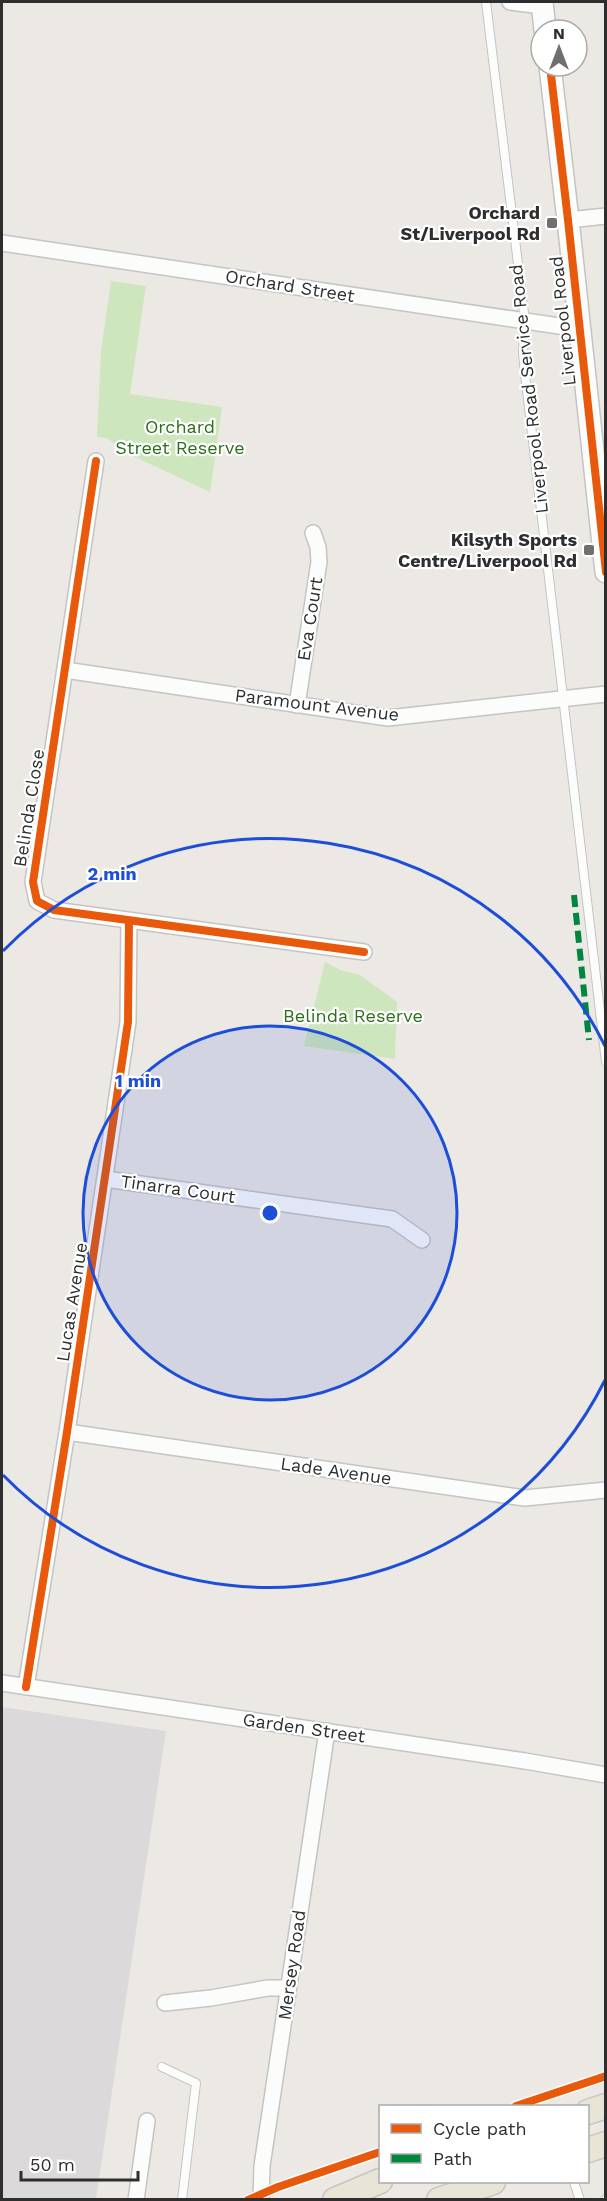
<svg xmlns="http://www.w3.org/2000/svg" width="607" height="2201" font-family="'Work Sans',sans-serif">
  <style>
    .industrial { fill: #dcd9db }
    .green { fill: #cee6be }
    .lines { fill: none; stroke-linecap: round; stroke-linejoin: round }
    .service-casing { stroke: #c5c4c5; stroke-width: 10 }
    .minor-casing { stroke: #c5c4c5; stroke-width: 18 }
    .secondary-casing { stroke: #c5c4c5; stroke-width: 24 }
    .primary-casing { stroke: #c6c5c4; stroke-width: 27 }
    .service { stroke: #fcfcfb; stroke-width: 8 }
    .minor { stroke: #fcfcfb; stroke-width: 15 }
    .secondary { stroke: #fcfcfb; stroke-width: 21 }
    .primary { stroke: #e8e4d6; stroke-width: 24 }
    .quiet { stroke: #00873e; stroke-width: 6; stroke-dasharray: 12 6; stroke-linecap: butt }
    .cycleway-casing { stroke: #fff; stroke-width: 11 }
    .cycleway { stroke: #e8590c; stroke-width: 8 }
    .ring { fill: none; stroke: #1d4ed8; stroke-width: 3 }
    .poi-dot { fill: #706f6e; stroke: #fff; stroke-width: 2 }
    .labels { text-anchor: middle; stroke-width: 4.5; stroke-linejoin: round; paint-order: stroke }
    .poi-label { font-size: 18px; font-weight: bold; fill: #2e2e2e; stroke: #fff; text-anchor: end }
    .street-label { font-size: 18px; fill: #2e2e2e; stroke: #fff }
    .park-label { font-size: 18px; fill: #2c6e1b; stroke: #fff }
    .centre { fill: #1d4ed8; stroke: #fff; stroke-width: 3 }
    .ring-label { font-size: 18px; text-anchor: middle; font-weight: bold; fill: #1d4ed8; stroke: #fff; stroke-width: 4.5; stroke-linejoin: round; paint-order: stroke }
  </style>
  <rect width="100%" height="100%" fill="#ece8e4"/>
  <path class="industrial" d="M2,1707L166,1731L96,2199H2Z"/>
  <g class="green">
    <path d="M111,281L146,286L130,394L222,407L210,492L120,450C113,441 108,437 97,437L101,351Z"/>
    <path d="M325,962L340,970L360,975L397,1002L395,1059L304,1046Z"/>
  </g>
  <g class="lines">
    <g class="service-casing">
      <g id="service">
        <path d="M486,2L525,321L523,353L525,374L606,1062"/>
        <path d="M162,2067L196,2083L182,2200"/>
        <path d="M574,2182L580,2200"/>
        <path d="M605,2200L606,2199"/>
      </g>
    </g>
    <g class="minor-casing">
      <g id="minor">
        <path d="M510,2L542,6"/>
        <path d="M568,220L606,216"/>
        <path d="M2,243L579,329"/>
        <path d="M96,461L33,882L37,901L54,910L364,952"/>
        <path d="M65,670L388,718L606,694"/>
        <path d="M297,705L319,562L318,547L313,533"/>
        <path d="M105,1179L392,1219L422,1240"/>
        <path d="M67,1432L525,1498L606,1490"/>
        <path d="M2,1683L525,1761L606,1775"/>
        <path d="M26,1687L67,1432L128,1022L129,921"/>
        <path d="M165,2003L211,1998L268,1988H288"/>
        <path d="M136,2200L147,2121"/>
        <path d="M261,2200L262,2166L327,1731"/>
      </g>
    </g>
    <g class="secondary-casing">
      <g id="secondary">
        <path d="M542,2L545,30"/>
        <path d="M550,66L568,220L606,572"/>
      </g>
    </g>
    <g class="primary-casing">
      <g id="primary">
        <path d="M588,2112L606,2106"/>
        <path d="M588,2150L606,2144"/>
        <path d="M335,2200L380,2181"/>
        <path d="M439,2200L493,2182"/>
      </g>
    </g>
    <use href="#service" class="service"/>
    <use href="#minor" class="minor"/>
    <use href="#secondary" class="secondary"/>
    <use href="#primary" class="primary"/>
    <path class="quiet" d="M574,895L589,1040"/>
    <g class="cycleway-casing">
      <g id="cycleway">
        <path d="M550,66L568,220L606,572"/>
        <path d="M96,461L33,882L37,901L54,910L364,952"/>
        <path d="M26,1687L67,1432L128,1022L129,921"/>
        <path d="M516,2106L606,2076"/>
        <path d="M248,2200L278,2187L380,2152"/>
      </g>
    </g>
    <use href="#cycleway" class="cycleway"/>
  </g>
  <circle cx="270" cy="1213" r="187" fill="#1d4ed8" fill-opacity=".12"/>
  <g class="ring">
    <circle cx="270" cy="1213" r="187"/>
    <path d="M605 1380A374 374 0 0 1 3 1475M3 951A374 374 0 0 1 605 1046"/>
  </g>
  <g class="poi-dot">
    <rect x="546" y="217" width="12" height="12" rx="3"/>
    <rect x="583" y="544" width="12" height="12" rx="3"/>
  </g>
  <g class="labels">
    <g class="poi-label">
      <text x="540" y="219">Orchard<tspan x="540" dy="21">St/Liverpool Rd</tspan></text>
      <text x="577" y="546">Kilsyth Sports<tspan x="577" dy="21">Centre/Liverpool Rd</tspan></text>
    </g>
    <g class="street-label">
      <text transform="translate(290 286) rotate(9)" y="6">Orchard Street</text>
      <text transform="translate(563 321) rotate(-96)" y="6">Liverpool Road</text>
      <text transform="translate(529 389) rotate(-96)" y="6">Liverpool Road Service Road</text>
      <text transform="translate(310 619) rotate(-81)" y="6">Eva Court</text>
      <text transform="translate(317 705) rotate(7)" y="6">Paramount Avenue</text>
      <text transform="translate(29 808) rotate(-81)" y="6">Belinda Close</text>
      <text transform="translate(178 1189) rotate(8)" y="6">Tinarra Court</text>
      <text transform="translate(72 1302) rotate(-81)" y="6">Lucas Avenue</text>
      <text transform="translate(336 1471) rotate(8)" y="6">Lade Avenue</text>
      <text transform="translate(304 1728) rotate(8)" y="6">Garden Street</text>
      <text transform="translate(292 1965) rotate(-82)" y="6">Mersey Road</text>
    </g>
    <g class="park-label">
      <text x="180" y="433">Orchard<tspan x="180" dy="21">Street Reserve</tspan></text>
      <text x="353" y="1022">Belinda Reserve</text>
    </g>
  </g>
  <circle cx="270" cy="1213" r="9" class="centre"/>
  <g class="ring-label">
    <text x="112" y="880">2 min</text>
    <text x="138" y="1087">1 min</text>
  </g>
  <rect width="607" height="2201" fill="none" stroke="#2e2e2e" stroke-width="6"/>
  <rect x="379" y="2105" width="210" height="78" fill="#ffffff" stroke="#ababab" stroke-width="1.5"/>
  <rect x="391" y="2124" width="30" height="9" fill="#e8590c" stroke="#ababab" stroke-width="1.5"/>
  <text x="433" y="2135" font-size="18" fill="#2e2e2e">Cycle path</text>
  <rect x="391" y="2154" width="30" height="9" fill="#00873e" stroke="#ababab" stroke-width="1.5"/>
  <text x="433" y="2165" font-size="18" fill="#2e2e2e">Path</text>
  <g transform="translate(559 48)"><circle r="28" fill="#ffffff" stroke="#ababab" stroke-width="1.5"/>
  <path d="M0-4.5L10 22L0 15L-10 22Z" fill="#706f6e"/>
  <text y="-9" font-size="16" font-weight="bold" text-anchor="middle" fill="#2e2e2e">N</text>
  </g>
  <path d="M21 2171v9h117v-9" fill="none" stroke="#2e2e2e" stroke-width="3"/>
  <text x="30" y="2171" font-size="18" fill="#2e2e2e" stroke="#ffffff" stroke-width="4.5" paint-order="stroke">50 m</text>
</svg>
